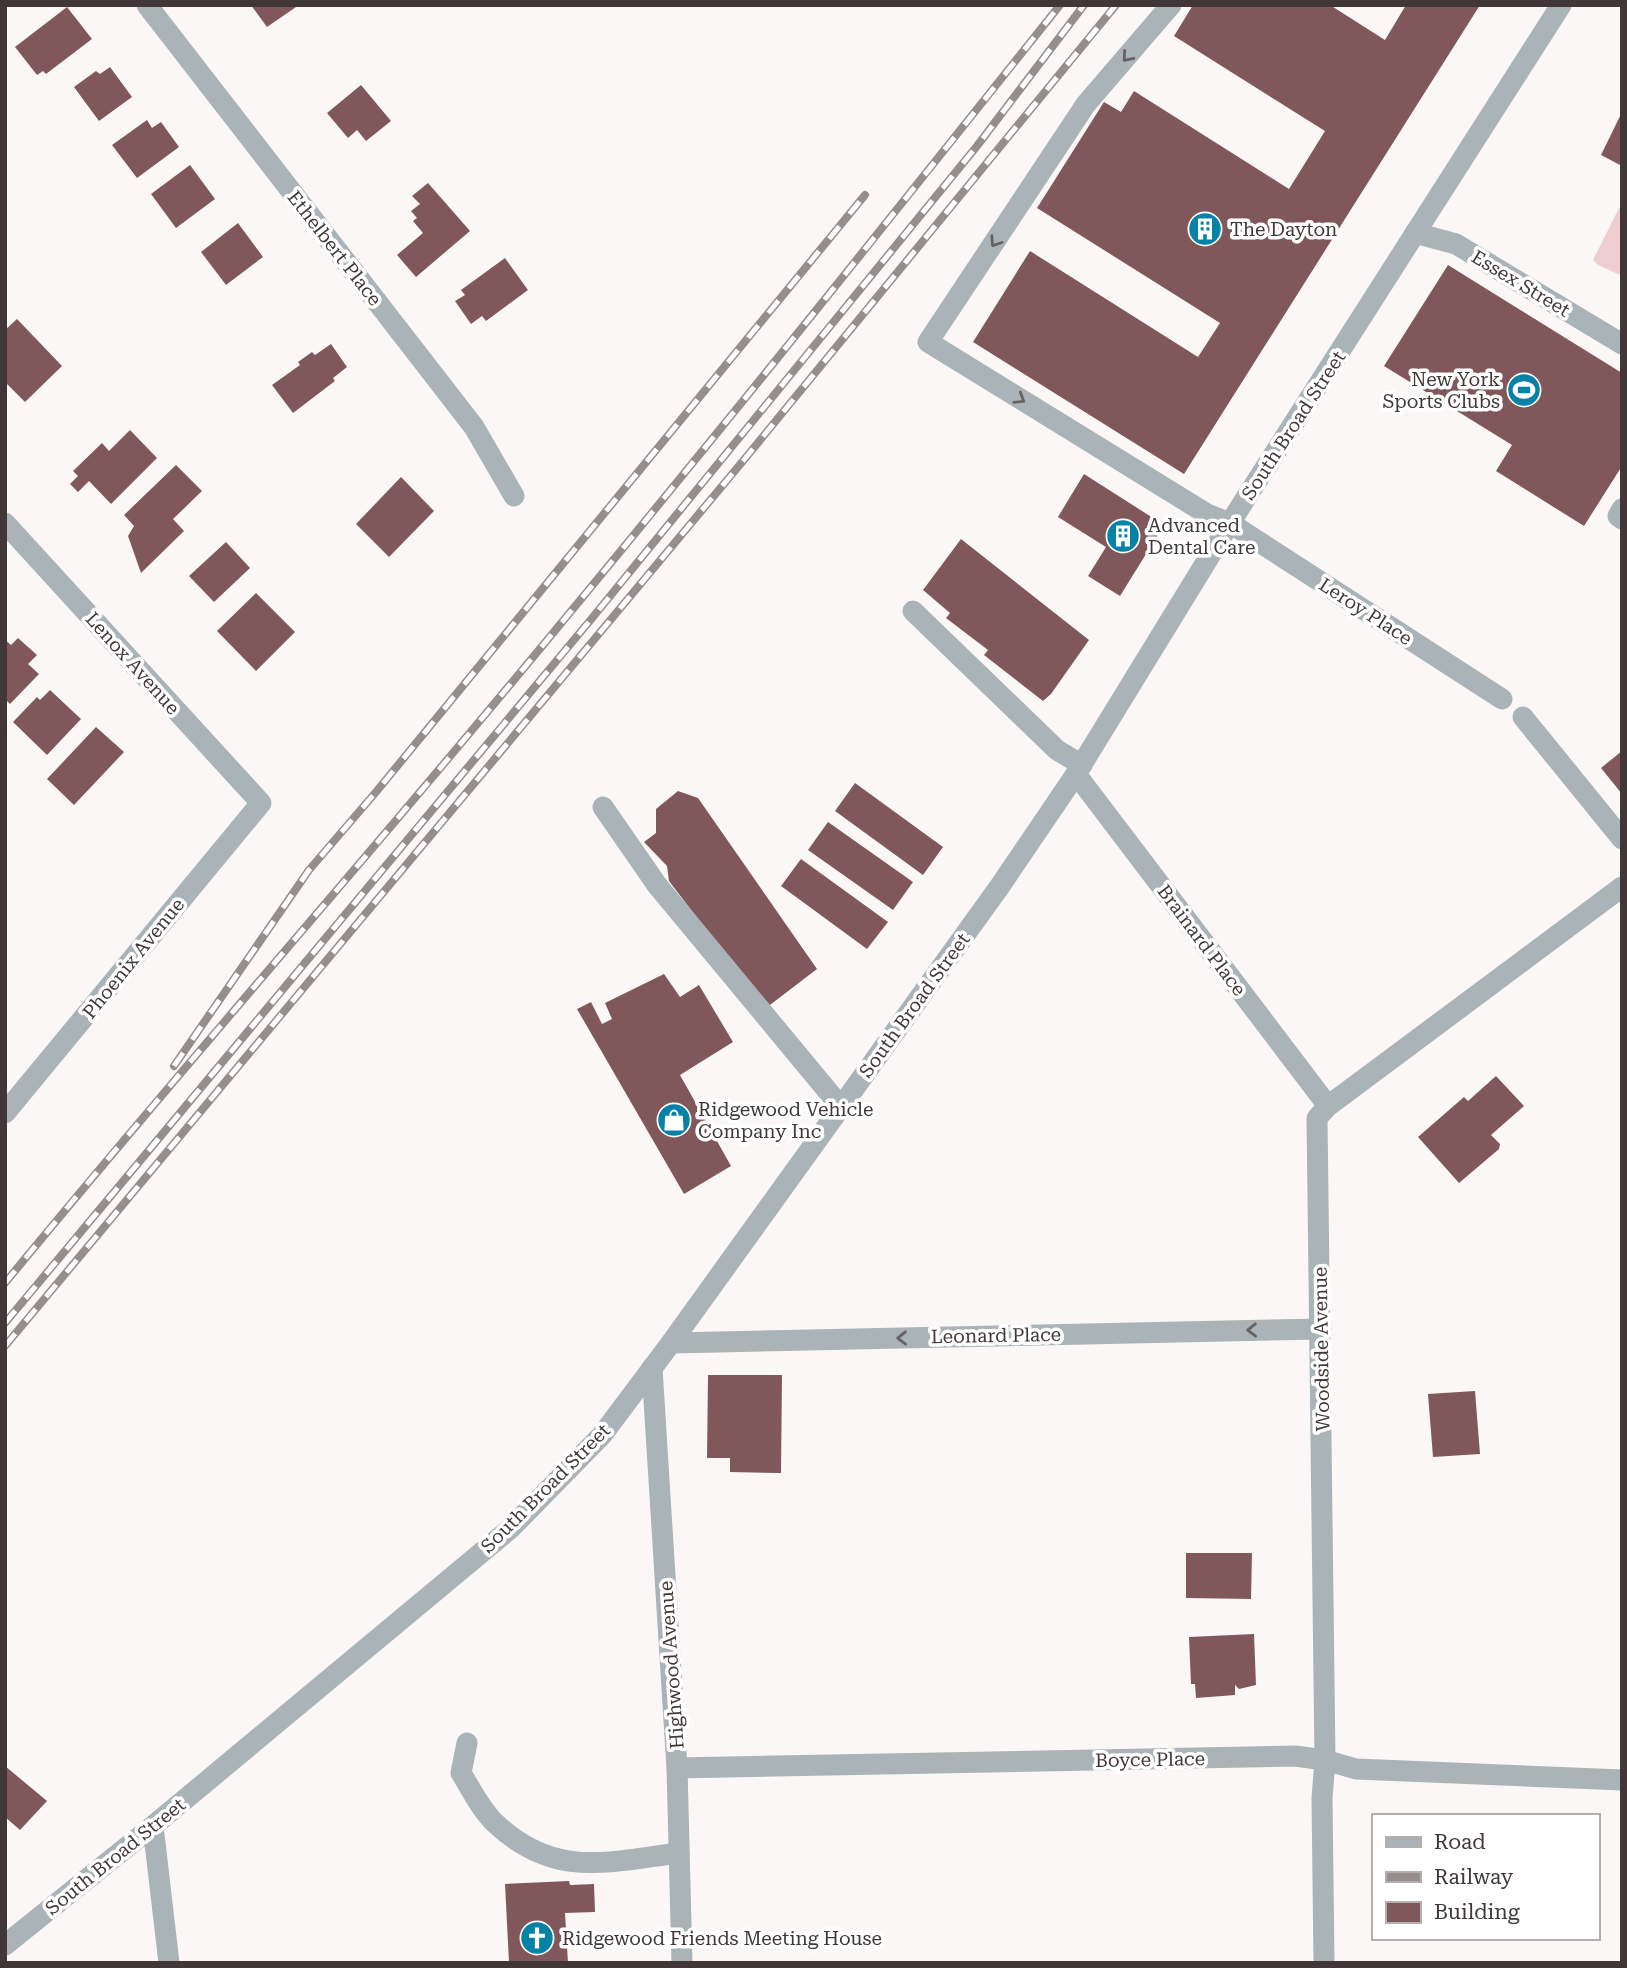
<svg xmlns="http://www.w3.org/2000/svg" width="1627" height="1968" font-family="'Roboto Serif',serif">
  <style>
    .green { fill: #f0cdd0 }
    .building { fill: #80585c }
    .lines { fill: none; stroke-linecap: round; stroke-linejoin: round }
    .minor { stroke: #aab3b7; stroke-width: 21 }
    .rail-casing { stroke: #958d8e; stroke-width: 8 }
    .rail { stroke: #fff; stroke-width: 5; stroke-dasharray: 16; stroke-linecap: butt }
    .oneway { stroke: #666264 }
    .labels { text-anchor: middle; stroke-width: 7; stroke-linejoin: round; paint-order: stroke }
    .poi-label { font-size: 19px; fill: #413738; stroke: #fff; text-anchor: start }
    .street-label { font-size: 19px; fill: #413738; stroke: #fff }
  </style>
  <rect width="100%" height="100%" fill="#fcf7f7"/>
  <path class="green" d="M1619,208H1622V276L1598,265L1593,260Z"/>
  <g class="building">
    <path d="M251,5H299L267,27Z"/>
    <path d="M1193,5H1330L1385,40L1406,5H1480L1184,474L973,342L1030,251L1198,357L1220,323L1037,208L1104,102L1121,112L1134,91L1289,189L1325,131L1174,36Z"/>
    <path d="M67,7L92,39L46,74L43,71L37,75L15,47Z"/>
    <path d="M110,67L132,97L99,121L74,87L96,71L100,74Z"/>
    <path d="M361,85L391,121L366,141L357,130L348,138L327,113Z"/>
    <path d="M1622,112V166L1601,155Z"/>
    <path d="M147,120L152,128L161,122L179,147L137,178L112,145Z"/>
    <path d="M190,165L215,199L176,228L151,194Z"/>
    <path d="M428,183L470,231L416,277L397,255L423,233L413,221L417,218L411,211L420,204L412,196Z"/>
    <path d="M238,223L263,257L226,285L201,252Z"/>
    <path d="M505,258L528,290L486,321L482,316L471,324L455,301L465,295L461,290Z"/>
    <path d="M1448,265L1622,373V466L1584,526L1496,471L1512,445L1384,366Z"/>
    <path d="M17,319L62,366L25,402L5,382V330Z"/>
    <path d="M331,344L347,367L333,378L335,381L293,413L272,385L300,365L298,362L312,352L315,355Z"/>
    <path d="M130,430L157,458L111,504L89,481L78,492L70,484L78,476L73,471L102,443L109,451Z"/>
    <path d="M176,465L202,491L173,519L184,531L141,573L128,536L134,526L124,515Z"/>
    <path d="M1084,474L1164,525L1120,596L1088,576L1106,547L1058,517Z"/>
    <path d="M401,477L434,511L389,557L356,524Z"/>
    <path d="M961,539L1089,640L1051,694L1043,701L984,655L988,650L946,618L950,613L923,590Z"/>
    <path d="M226,542L250,568L214,602L189,576Z"/>
    <path d="M256,593L295,632L256,671L217,631Z"/>
    <path d="M18,638L37,655L28,664L39,674L10,704L5,699V640L11,645Z"/>
    <path d="M50,690L81,719L47,755L13,722L37,697L40,700Z"/>
    <path d="M96,727L124,752L74,805L47,779Z"/>
    <path d="M1622,751V794L1601,768Z"/>
    <path d="M855,783L943,847L923,875L835,811Z"/>
    <path d="M678,791L698,798L817,969L766,1008L669,881L667,866L644,842L656,833V809Z"/>
    <path d="M828,822L913,882L893,910L808,850Z"/>
    <path d="M801,859L888,922L867,949L781,886Z"/>
    <path d="M664,974L680,997L699,985L733,1042L680,1075L731,1166L684,1194L577,1009L591,1002L602,1024L612,1019L605,1003Z"/>
    <path d="M1496,1076L1524,1106L1491,1135L1500,1144L1499,1149L1459,1183L1418,1137L1464,1097L1468,1101Z"/>
    <path d="M708,1375H782L781,1473L730,1472V1458H707Z"/>
    <path d="M1475,1391L1480,1454L1433,1457L1428,1394Z"/>
    <path d="M1186,1553H1252L1251,1599L1186,1598Z"/>
    <path d="M1254,1634L1256,1685L1239,1689L1235,1685V1695L1196,1698L1195,1684H1191L1189,1637Z"/>
    <path d="M5,1766L47,1801L20,1830L5,1817Z"/>
    <path d="M569,1881L570,1885L594,1884L595,1912L565,1913L568,1963H509L505,1884Z"/>
  </g>
  <g class="lines">
    <g class="minor">
      <path d="M147,5L474,427L514,496"/>
      <path d="M1171,5L1086,104L928,342L1207,514L1230,523L1502,699"/>
      <path d="M1415,233L1456,244L1622,344"/>
      <path d="M1622,509L1618,516L1622,519"/>
      <path d="M5,523L261,803L5,1113"/>
      <path d="M913,611L1057,750L1082,765"/>
      <path d="M1523,717L1622,839"/>
      <path d="M1076,774L1328,1106"/>
      <path d="M603,807L657,885L841,1107"/>
      <path d="M671,1343L1321,1329"/>
      <path d="M652,1368L677,1768L682,1963"/>
      <path d="M467,1743L461,1773C471,1789 481,1810 495,1823C554,1879 607,1862 679,1853"/>
      <path d="M677,1768L1295,1756L1325,1760L1356,1769L1622,1780"/>
      <path d="M153,1826L169,1963"/>
      <path d="M5,1945L153,1826L511,1528L602,1435L671,1343L1000,886L1076,774L1230,523L1561,5"/>
      <path d="M1324,1963L1322,1798L1325,1760L1317,1118L1328,1106L1622,887"/>
    </g>
    <g class="rail-casing">
      <g id="rail">
        <path d="M174,1066L309,870L376,792L865,195"/>
        <path d="M5,1283C160,1094 321,911 478,723C676,487 868,246 1060,5"/>
        <path d="M5,1323L593,617L977,146L1084,5"/>
        <path d="M5,1346L743,461L1116,5"/>
      </g>
    </g>
    <use href="#rail" class="rail"/>
  </g>
  <defs><path id="oneway-chevron" d="M-2-3.5L2.5 0L-2 3.5" fill="none" stroke-width="1.6" stroke-linecap="round" stroke-linejoin="round" transform="scale(1.75)"/></defs>
  <g class="oneway">
    <use href="#oneway-chevron" transform="translate(1127 57) rotate(131)"/>
    <use href="#oneway-chevron" transform="translate(995 242) rotate(124)"/>
    <use href="#oneway-chevron" transform="translate(1020 399) rotate(32)"/>
    <use href="#oneway-chevron" transform="translate(1252 1330) rotate(179)"/>
    <use href="#oneway-chevron" transform="translate(902 1338) rotate(179)"/>
  </g>
  <defs>
    <g id="building-disc" transform="scale(1.75)"><circle r="9.5" fill="#0782a7" stroke="#fff"/><path d="M-4-6H4V6H1V3H-1V6H-4ZM-2.5-4.3h1.7v1.8h-1.7ZM.8-4.3h1.7v1.8H.8ZM-2.5-1h1.7V.8h-1.7ZM.8-1h1.7V.8H.8Z" fill="#fff"/></g>
    <g id="stadium-disc" transform="scale(1.75)"><circle r="9.5" fill="#0782a7" stroke="#fff"/><path d="M0-5a6.5 5 0 1 0 0 10a6.5 5 0 1 0 0-10ZM-3.5-1.8h7v3.6h-7Z" fill="#fff"/></g>
    <g id="shop-disc" transform="scale(1.75)"><circle r="9.5" fill="#0782a7" stroke="#fff"/><path d="M-5-2.5h2.3a2.7 3.5 0 0 1 5.4 0H5L5.5 6h-11ZM-1.5-2.5h3a1.5 2.3 0 0 0-3 0Z" fill="#fff"/></g>
    <g id="church-disc" transform="scale(1.75)"><circle r="9.5" fill="#0782a7" stroke="#fff"/><path d="M-1.2-6h2.4v3.5h3.3v2.4h-3.3V6h-2.4V-.1h-3.3v-2.4h3.3Z" fill="#fff"/></g>
  </defs>
  <g fill-rule="evenodd">
    <use href="#building-disc" x="1205" y="229"/>
    <use href="#stadium-disc" x="1524" y="390"/>
    <use href="#building-disc" x="1123" y="536"/>
    <use href="#shop-disc" x="674" y="1120"/>
    <use href="#church-disc" x="537" y="1938"/>
  </g>
  <g class="labels">
    <g class="poi-label">
      <text x="1230" y="236">The Dayton</text>
      <text x="1500" y="386" text-anchor="end">New York<tspan x="1500" dy="22">Sports Clubs</tspan></text>
      <text x="1148" y="532">Advanced<tspan x="1148" dy="22">Dental Care</tspan></text>
      <text x="698" y="1116">Ridgewood Vehicle<tspan x="698" dy="22">Company Inc</tspan></text>
      <text x="562" y="1945">Ridgewood Friends Meeting House</text>
    </g>
    <g class="street-label">
      <text transform="translate(335 248) rotate(52)" y="7">Ethelbert Place</text>
      <text transform="translate(1521 283) rotate(31)" y="7">Essex Street</text>
      <text transform="translate(1293 425) rotate(-57)" y="7">South Broad Street</text>
      <text transform="translate(1366 611) rotate(33)" y="7">Leroy Place</text>
      <text transform="translate(133 663) rotate(48)" y="7">Lenox Avenue</text>
      <text transform="translate(1202 940) rotate(53)" y="7">Brainard Place</text>
      <text transform="translate(133 958) rotate(-51)" y="7">Phoenix Avenue</text>
      <text transform="translate(914 1005) rotate(-54)" y="7">South Broad Street</text>
      <text transform="translate(996 1335) rotate(-1)" y="7">Leonard Place</text>
      <text transform="translate(1321 1349) rotate(-91)" y="7">Woodside Avenue</text>
      <text transform="translate(545 1488) rotate(-45)" y="7">South Broad Street</text>
      <text transform="translate(671 1665) rotate(-94)" y="7">Highwood Avenue</text>
      <text transform="translate(1150 1759) rotate(-1)" y="7">Boyce Place</text>
      <text transform="translate(115 1856) rotate(-39)" y="7">South Broad Street</text>
    </g>
  </g>
  <rect width="1627" height="1968" fill="none" stroke="#413738" stroke-width="14"/>
  <rect x="1372" y="1814" width="228" height="126" fill="#ffffff" stroke="#b3afaf" stroke-width="2"/>
  <rect x="1386" y="1837" width="35" height="10" fill="#aab3b7" stroke="#b3afaf" stroke-width="2"/>
  <text x="1434" y="1849" font-size="21" fill="#413738">Road</text>
  <rect x="1386" y="1872" width="35" height="10" fill="#958d8e" stroke="#b3afaf" stroke-width="2"/>
  <text x="1434" y="1884" font-size="21" fill="#413738">Railway</text>
  <rect x="1386" y="1902" width="35" height="21" fill="#80585c" stroke="#b3afaf" stroke-width="2"/>
  <text x="1434" y="1919" font-size="21" fill="#413738">Building</text>
</svg>
